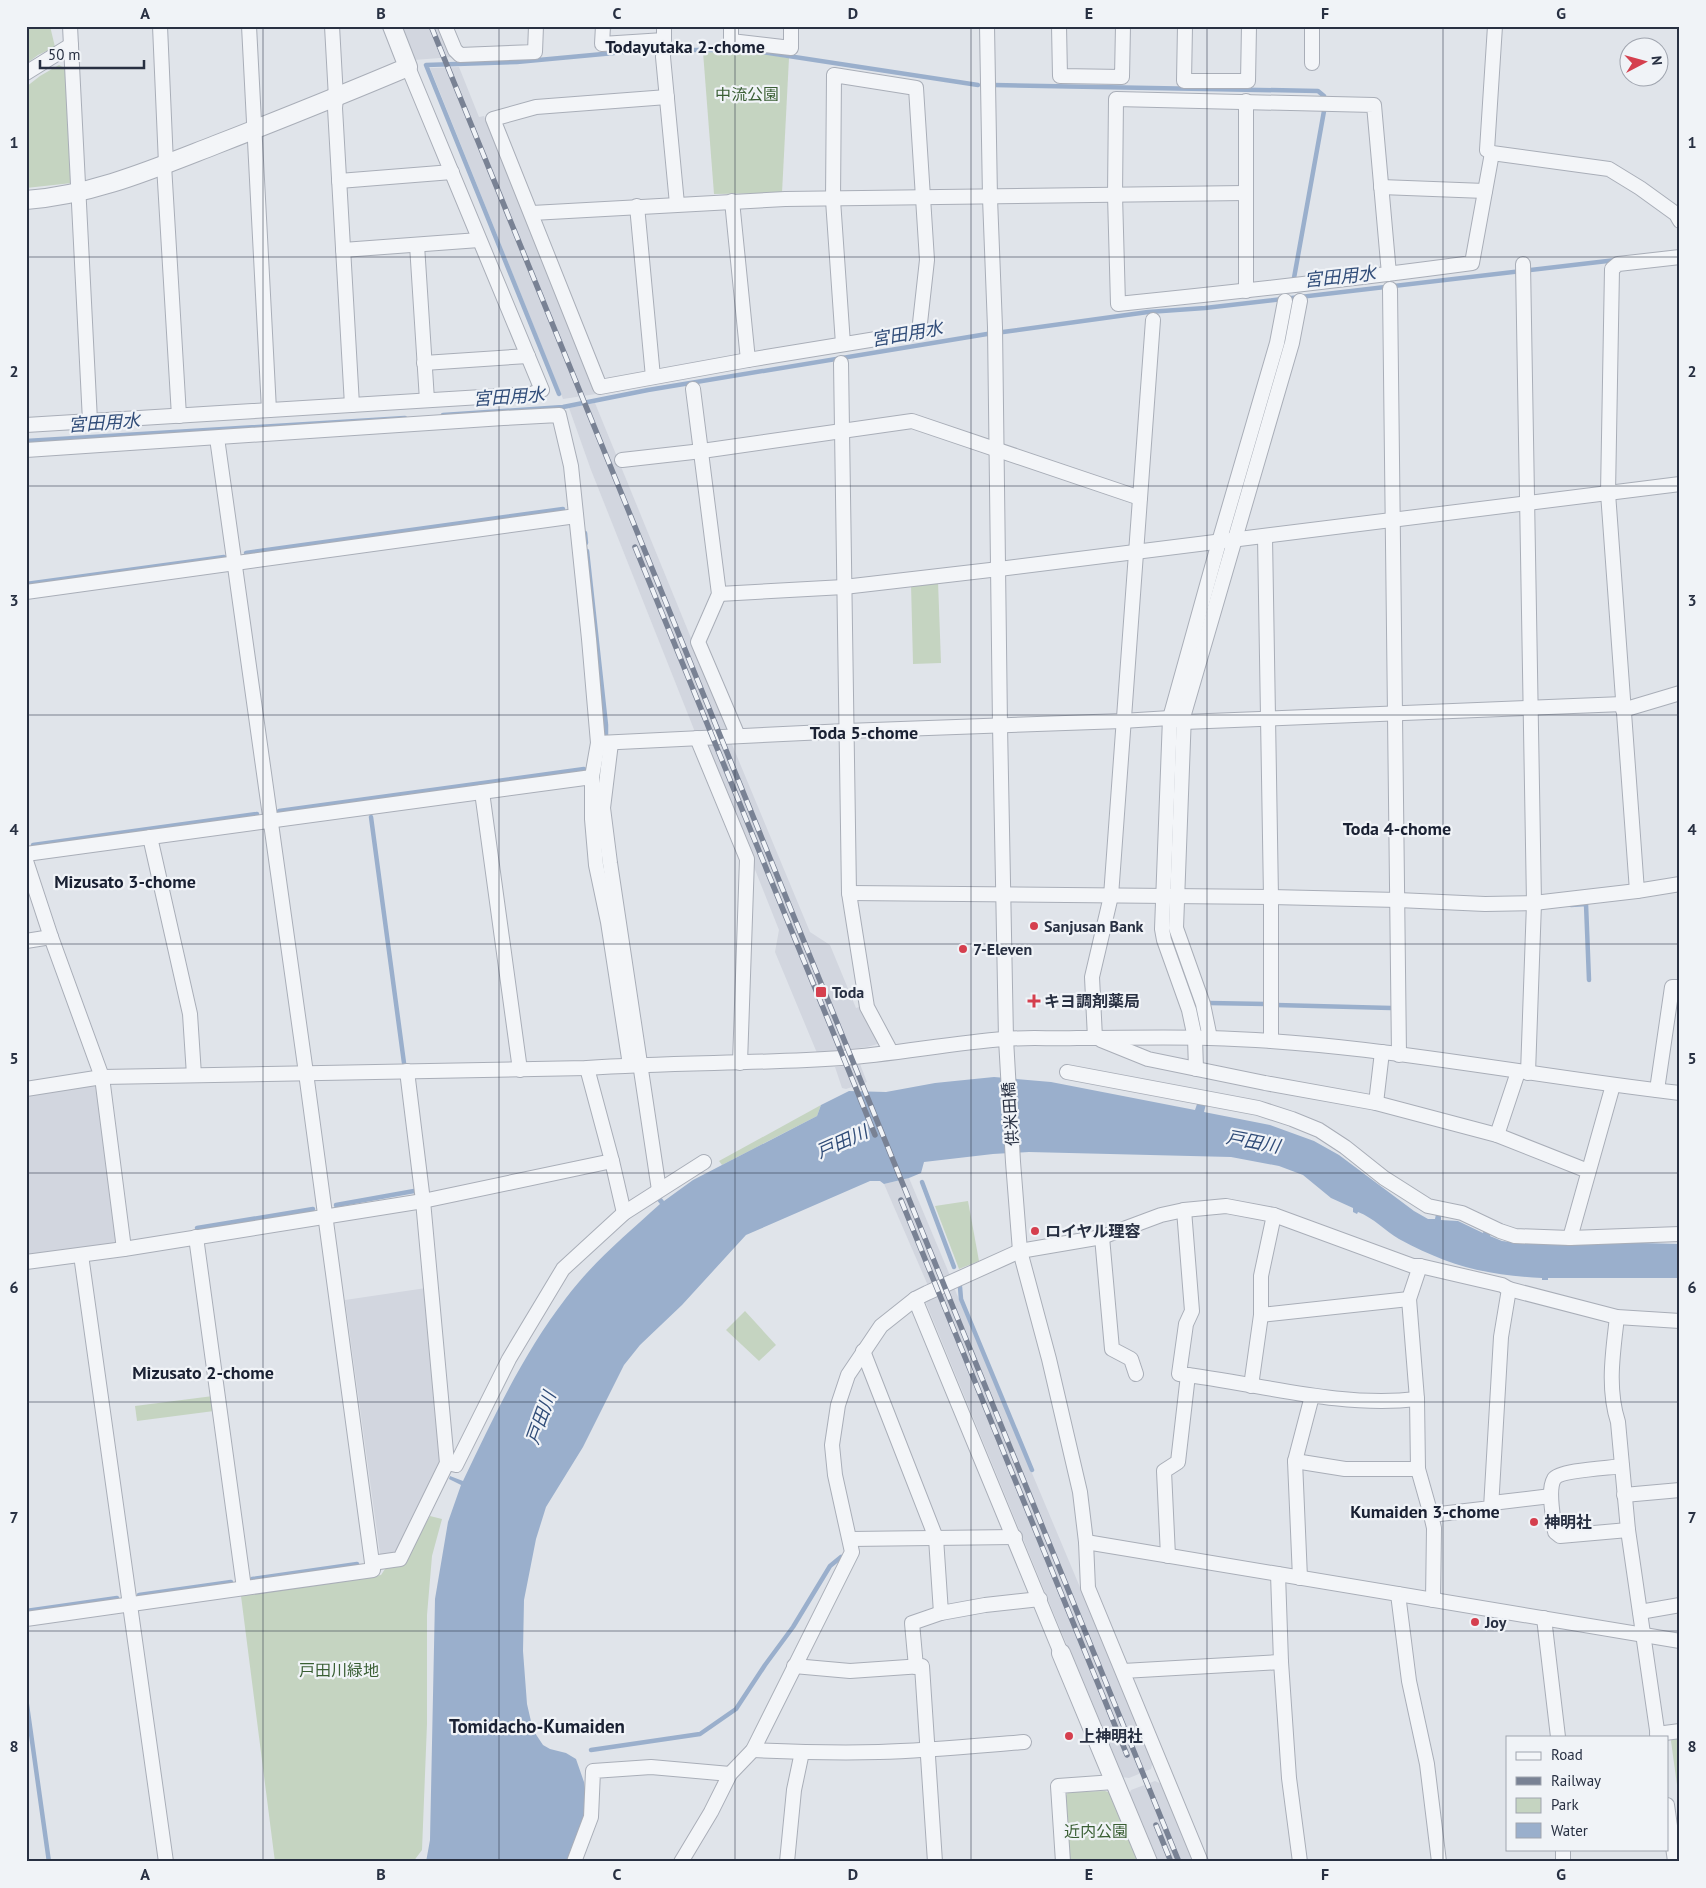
<svg xmlns="http://www.w3.org/2000/svg" width="1706" height="1888" font-family="'PT Sans','Noto Sans JP',sans-serif">
  <style>
    .built { fill: #d2d6df }
    .green { fill: #c5d4c1 }
    .water { fill: #9aafcc }
    .lines { fill: none; stroke-linecap: round; stroke-linejoin: round }
    .stream { stroke: #9aafcc; stroke-width: 4.5 }
    .minor-casing { stroke: #a9aeb8; stroke-width: 16 }
    .tertiary-casing { stroke: #a9aeb8; stroke-width: 20 }
    .minor { stroke: #f3f5f8; stroke-width: 14 }
    .tertiary { stroke: #f3f5f8; stroke-width: 18 }
    .rail-casing { stroke: #798294; stroke-width: 5.5 }
    .rail { stroke: #f0f3f7; stroke-width: 4; stroke-dasharray: 11; stroke-linecap: butt }
    .grid { fill: none; stroke: #283042; stroke-width: 1; stroke-opacity: 0.55 }
    .poi-dot { fill: #d53f4e; stroke: #f0f3f7; stroke-width: 2 }
    .labels { text-anchor: middle; stroke-width: 4.5; stroke-linejoin: round; paint-order: stroke }
    .park-label { font-size: 16px; fill: #3a5f34; stroke: #f0f3f7 }
    .poi-label { font-size: 16px; font-weight: bold; fill: #283042; stroke: #f0f3f7; text-anchor: start }
    .street-label { font-size: 16px; fill: #283042; stroke: #f0f3f7 }
    .neighbourhood-label { font-size: 18px; font-weight: bold; fill: #1a2133; stroke: #f0f3f7 }
    .water-label { font-size: 18px; font-style: italic; fill: #304c78; stroke: #f0f3f7 }
    .quarter-label { font-size: 19px; font-weight: bold; fill: #1a2133; stroke: #f0f3f7 }
    .neatline { fill: none; stroke: #283042; stroke-width: 2 }
    .grid-label { font-size: 16px; text-anchor: middle; font-weight: bold; fill: #283042 }
  </style>
  <rect width="100%" height="100%" fill="#e0e4ea"/>
  <g class="built">
    <path d="M401,26H440L453,57L414,60Z"/>
    <path d="M459,67L479,117L484,116L596,394L563,399L430,68Z"/>
    <path d="M595,403L729,731L695,732L591,470L569,408Z"/>
    <path d="M731,742L810,932L830,945L856,1008L863,1006L881,1043L867,1047L817,1053L775,952L779,930L705,744Z"/>
    <path d="M860,1064L867,1082L846,1089L842,1088L835,1067Z"/>
    <path d="M95,1082L100,1093L117,1242L115,1245L26,1255V1094Z"/>
    <path d="M909,1178L951,1278L929,1288L884,1184Z"/>
    <path d="M953,1285L1153,1761L1151,1769L1129,1778L1121,1777L926,1303Z"/>
    <path d="M426,1288L440,1460L396,1554L384,1556L380,1554L345,1300Z"/>
    <path d="M1155,1781L1164,1785L1195,1862H1155L1128,1797L1131,1790Z"/>
  </g>
  <g class="green">
    <path d="M26,26H50L55,47L38,55L26,64Z"/>
    <path d="M703,52L764,54L789,58L782,193L714,194Z"/>
    <path d="M59,65L66,69L72,183L26,188V87L40,76Z"/>
    <path d="M938,581L941,663L913,664L911,584Z"/>
    <path d="M821,1105L817,1116L722,1165L719,1161Z"/>
    <path d="M968,1201L979,1261L959,1269L935,1206Z"/>
    <path d="M745,1311L776,1345L759,1361L726,1330Z"/>
    <path d="M213,1396L214,1411L137,1421L135,1406Z"/>
    <path d="M430,1516L442,1519L432,1556L427,1615V1724L422,1850L413,1862H275L241,1596L381,1575L387,1566L402,1565Z"/>
    <path d="M1680,1735V1807L1671,1741L1673,1736Z"/>
    <path d="M1105,1791L1112,1793L1140,1862H1069L1065,1798L1068,1792Z"/>
  </g>
  <path class="water" d="M994,1077L1051,1082L1195,1110L1197,1104H1206L1204,1112L1270,1125L1314,1141L1339,1155L1414,1211L1428,1219H1435L1436,1214L1441,1215V1220L1458,1221L1483,1233L1484,1230L1491,1233L1490,1236L1502,1241L1519,1243H1635L1636,1240H1641L1642,1243L1680,1244V1278H1548V1280H1542V1278C1485,1275 1449,1266 1399,1239C1385,1231 1374,1218 1358,1212L1357,1214L1353,1212V1208L1331,1198L1303,1175L1279,1166L1231,1157L1029,1152L993,1154L924,1162L921,1173L909,1178L884,1184L880,1181H870L746,1235L682,1305L640,1345L624,1365L583,1447L546,1507L536,1539L524,1600L523,1651L527,1704L533,1730L543,1745L550,1749L566,1753L576,1759L584,1782L587,1803L585,1819L569,1862H426L430,1840L435,1599L448,1522L461,1485L449,1479L450,1476L463,1481C493,1418 523,1354 566,1298C593,1262 627,1234 660,1204L656,1199L660,1196L664,1201L693,1180L817,1116L821,1105L849,1091L886,1092L935,1083Z"/>
  <g class="lines">
    <g class="stream">
      <path d="M737,51H756L978,85"/>
      <path d="M623,52L670,50H726"/>
      <path d="M994,85L1318,91L1324,96"/>
      <path d="M1294,278L1324,111"/>
      <path d="M1003,332L1148,312L1205,308L1616,260"/>
      <path d="M559,394L426,65L517,62L614,53"/>
      <path d="M443,415L563,407L648,390L987,334"/>
      <path d="M26,441L405,418"/>
      <path d="M585,533L586,543"/>
      <path d="M587,551L606,725V740"/>
      <path d="M246,553L563,509"/>
      <path d="M26,584L224,557"/>
      <path d="M279,811L584,769"/>
      <path d="M371,817L404,1063"/>
      <path d="M33,845L257,814"/>
      <path d="M1571,905L1586,904L1589,980"/>
      <path d="M1209,1003L1266,1004"/>
      <path d="M1276,1005L1391,1008"/>
      <path d="M922,1182L954,1267"/>
      <path d="M336,1205L414,1191"/>
      <path d="M197,1228L313,1209"/>
      <path d="M960,1287L961,1299L1032,1470"/>
      <path d="M252,1579L357,1564"/>
      <path d="M139,1595L231,1582"/>
      <path d="M26,1611L117,1598"/>
      <path d="M26,1698L49,1862"/>
      <path d="M591,1750L700,1734L736,1709L765,1665L793,1627L830,1566L841,1557"/>
    </g>
    <g class="minor-casing">
      <g id="minor">
        <path d="M70,26L90,421"/>
        <path d="M160,26L166,164"/>
        <path d="M249,26L269,410"/>
        <path d="M332,26L336,98L335,108L352,405"/>
        <path d="M445,26L455,50L460,55L535,52L536,26"/>
        <path d="M603,26L602,44L664,40V26"/>
        <path d="M731,26V41L791,48V26"/>
        <path d="M987,26L990,198L995,327L1000,725L1006,1039L1013,1162L1020,1251L1049,1359L1080,1492L1086,1542L1088,1588L1201,1862"/>
        <path d="M1059,26L1060,76L1122,77L1123,26"/>
        <path d="M1185,26L1184,81H1248L1249,26"/>
        <path d="M1495,26L1487,150L1492,153L1609,169L1640,188L1676,214L1680,221"/>
        <path d="M664,40L663,57L677,204"/>
        <path d="M1312,63V26"/>
        <path d="M26,73L71,45"/>
        <path d="M667,97L536,107L493,119L600,387L748,360L919,332L927,260L916,88L834,75L833,200L843,344"/>
        <path d="M1246,101V291"/>
        <path d="M164,165L179,416"/>
        <path d="M339,181L452,172"/>
        <path d="M1381,187L1485,191"/>
        <path d="M732,201L748,360"/>
        <path d="M637,206L653,377"/>
        <path d="M532,213L785,199L1245,193"/>
        <path d="M417,245L427,400"/>
        <path d="M343,250L479,240"/>
        <path d="M1523,264L1534,903L1528,1073"/>
        <path d="M1389,274L1374,105L1116,99L1115,195L1118,304C1236,292 1354,279 1472,263L1492,153"/>
        <path d="M1390,289L1399,1055"/>
        <path d="M424,363L528,356"/>
        <path d="M841,363L849,893L867,1007L891,1052"/>
        <path d="M693,389L719,594L698,642L738,736"/>
        <path d="M26,425L531,394L542,390L408,67"/>
        <path d="M26,450L503,418L559,415L571,466L589,639L598,743L592,777V819L596,865L608,922L630,1065"/>
        <path d="M622,460L702,451L912,421L1140,498"/>
        <path d="M1265,537L1271,897V1041"/>
        <path d="M26,592L576,516"/>
        <path d="M719,594L844,587L999,569L1680,484"/>
        <path d="M1623,710L1680,693"/>
        <path d="M697,738L747,859L740,1063"/>
        <path d="M598,743L846,731L1122,721L1170,718L1184,722L1623,704"/>
        <path d="M611,743L603,808L610,863L659,1190"/>
        <path d="M482,792L520,1070"/>
        <path d="M150,837L190,1014L194,1075"/>
        <path d="M26,854L592,777"/>
        <path d="M26,861L51,937L102,1077L124,1249"/>
        <path d="M1637,891L1608,493L1612,269L1618,264L1680,257"/>
        <path d="M849,893L1271,897L1398,900L1485,904L1534,903L1637,891L1680,884"/>
        <path d="M26,941L51,937"/>
        <path d="M1095,1038L1092,977L1111,896L1153,320"/>
        <path d="M1210,1038L1203,1004L1176,928L1184,714L1292,343L1300,301"/>
        <path d="M1101,1040L1148,1059L1265,1083L1376,1103L1497,1135L1588,1171"/>
        <path d="M1196,1069L1195,1038L1189,1010L1164,940L1162,929L1170,718L1219,542L1277,343L1285,301"/>
        <path d="M1067,1072L1258,1108L1292,1119L1319,1130L1345,1147L1384,1178L1428,1206L1462,1213L1500,1231L1515,1236L1570,1238L1680,1234"/>
        <path d="M26,1089L102,1077L587,1068C672,1062 756,1064 841,1058C896,1054 950,1043 1005,1039C1029,1037 1053,1039 1077,1038C1121,1038 1165,1037 1209,1038C1367,1042 1523,1075 1680,1093"/>
        <path d="M1657,1090L1672,987H1680"/>
        <path d="M1376,1103L1382,1052"/>
        <path d="M1497,1135L1518,1072"/>
        <path d="M612,1161L624,1213"/>
        <path d="M1184,1210L1192,1311L1186,1324L1179,1374C1258,1383 1337,1408 1417,1399"/>
        <path d="M196,1237L244,1588"/>
        <path d="M1102,1237L1112,1349L1131,1359L1136,1374"/>
        <path d="M1570,1238L1613,1085"/>
        <path d="M81,1255L166,1862"/>
        <path d="M26,1262L124,1249L423,1201L612,1161L587,1068"/>
        <path d="M1420,1266L1409,1299L1417,1399L1418,1469L1431,1515L1491,1508L1501,1337L1509,1289"/>
        <path d="M915,1299L1061,1653"/>
        <path d="M1261,1315L1409,1299"/>
        <path d="M1617,1317C1613,1352 1607,1388 1618,1422L1628,1530L1658,1737"/>
        <path d="M863,1351L936,1538L941,1613L985,1605L1040,1599"/>
        <path d="M1251,1386L1261,1315V1276L1274,1215"/>
        <path d="M1295,1461L1345,1469H1418"/>
        <path d="M447,1463L456,1465L509,1359L563,1269L624,1213L704,1162"/>
        <path d="M1622,1466C1611,1468 1560,1470 1554,1479C1547,1491 1554,1519 1555,1532L1560,1536L1628,1530"/>
        <path d="M1624,1495L1680,1490"/>
        <path d="M1492,1503L1551,1496"/>
        <path d="M1431,1515L1434,1528L1433,1600"/>
        <path d="M850,1539L1015,1537"/>
        <path d="M1086,1542L1680,1641"/>
        <path d="M1168,1556L1164,1471L1178,1462L1188,1375"/>
        <path d="M372,1563L400,1559L447,1463L423,1201L407,1071"/>
        <path d="M1278,1574L1281,1662L1289,1778L1300,1862"/>
        <path d="M1300,1578L1295,1461L1312,1396"/>
        <path d="M1398,1594L1409,1681L1427,1764L1439,1862"/>
        <path d="M1640,1612L1680,1605"/>
        <path d="M1544,1618L1558,1737"/>
        <path d="M26,1619L373,1570L306,1073L217,438"/>
        <path d="M794,1666L850,1671L922,1666L935,1862"/>
        <path d="M916,1667L912,1623L941,1613"/>
        <path d="M1123,1671L1281,1662"/>
        <path d="M1657,1734L1680,1731"/>
        <path d="M753,1750C795,1752 837,1753 879,1752C927,1751 976,1746 1024,1742"/>
        <path d="M1667,1805L1675,1861"/>
        <path d="M1563,1849V1862"/>
        <path d="M574,1862L591,1817L593,1771L651,1767L730,1774"/>
        <path d="M681,1862L711,1812L730,1774L753,1750L852,1552L835,1475L832,1445L838,1405L848,1375L881,1326L915,1299L927,1293L1020,1251L1102,1237L1161,1215L1184,1210L1226,1206L1274,1215L1413,1266H1420L1502,1285L1509,1289L1617,1317L1680,1321"/>
        <path d="M787,1862L794,1790L802,1752"/>
        <path d="M1063,1862L1058,1786L1114,1782"/>
      </g>
    </g>
    <g class="tertiary-casing">
      <g id="tertiary">
        <path d="M26,200C93,195 153,169 215,145C279,120 344,94 408,67L392,26"/>
        <path d="M1061,1653L1148,1862"/>
      </g>
    </g>
    <use href="#minor" class="minor"/>
    <use href="#tertiary" class="tertiary"/>
    <g class="rail-casing">
      <g id="rail">
        <path d="M431,26L1179,1862"/>
        <path d="M635,547L875,1135"/>
        <path d="M901,1200L1127,1755"/>
        <path d="M1156,1825L1171,1862"/>
      </g>
    </g>
    <use href="#rail" class="rail"/>
  </g>
  <path class="grid" d="M263,26V1862M499,26V1862M735,26V1862M971,26V1862M1207,26V1862M1443,26V1862M26,257H1680M26,486H1680M26,715H1680M26,944H1680M26,1173H1680M26,1402H1680M26,1631H1680"/>
  <g class="poi-dot">
    <circle cx="1034" cy="926" r="5"/>
    <circle cx="963" cy="949" r="5"/>
    <rect x="815" y="986" width="12" height="12" rx="2.5"/>
    <path d="M1031.5 993.5h5v5h5v5h-5v5h-5v-5h-5v-5h5z"/>
    <circle cx="1035" cy="1231" r="5"/>
    <circle cx="1534" cy="1522" r="5"/>
    <circle cx="1475" cy="1622" r="5"/>
    <circle cx="1069" cy="1736" r="5"/>
  </g>
  <g class="labels">
    <g class="park-label">
      <text x="747" y="100">中流公園</text>
      <text x="339" y="1676">戸田川緑地</text>
      <text x="1096" y="1837">近内公園</text>
    </g>
    <g class="poi-label">
      <text x="1044" y="932">Sanjusan Bank</text>
      <text x="973" y="955">7-Eleven</text>
      <text x="832" y="998">Toda</text>
      <text x="1044" y="1007">キヨ調剤薬局</text>
      <text x="1045" y="1237">ロイヤル理容</text>
      <text x="1544" y="1528">神明社</text>
      <text x="1485" y="1628">Joy</text>
      <text x="1079" y="1742">上神明社</text>
    </g>
    <g class="street-label">
      <text transform="translate(1010 1114) rotate(-94)" y="6">供米田橋</text>
    </g>
    <g class="neighbourhood-label">
      <text x="685" y="53">Todayutaka 2-chome</text>
      <text x="864" y="739">Toda 5-chome</text>
      <text x="1397" y="835">Toda 4-chome</text>
      <text x="125" y="888">Mizusato 3-chome</text>
      <text x="203" y="1379">Mizusato 2-chome</text>
      <text x="1425" y="1518">Kumaiden 3-chome</text>
    </g>
    <g class="water-label">
      <text transform="translate(1340 277) rotate(-6)" y="6">宮田用水</text>
      <text transform="translate(907 334) rotate(-10)" y="6">宮田用水</text>
      <text transform="translate(509 397) rotate(-4)" y="6">宮田用水</text>
      <text transform="translate(104 423) rotate(-4)" y="6">宮田用水</text>
      <text transform="translate(842 1142) rotate(-24)" y="6">戸田川</text>
      <text transform="translate(1253 1142) rotate(11)" y="6">戸田川</text>
      <text transform="translate(541 1418) rotate(-70)" y="6">戸田川</text>
    </g>
    <g class="quarter-label">
      <text x="537" y="1733">Tomidacho-Kumaiden</text>
    </g>
  </g>
  <rect width="1706" height="1888" fill="none" stroke="#f0f3f7" stroke-width="55"/>
  <rect x="1506" y="1736" width="162" height="115" fill="#f0f3f7" stroke="#a0a5af"/>
  <rect x="1516" y="1752" width="25" height="8" fill="#f3f5f8" stroke="#a0a5af"/>
  <text x="1551" y="1760" font-size="15" fill="#283042">Road</text>
  <rect x="1516" y="1777" width="25" height="8" fill="#798294" stroke="#a0a5af"/>
  <text x="1551" y="1786" font-size="15" fill="#283042">Railway</text>
  <rect x="1516" y="1798" width="25" height="15" fill="#c5d4c1" stroke="#a0a5af"/>
  <text x="1551" y="1810" font-size="15" fill="#283042">Park</text>
  <rect x="1516" y="1823" width="25" height="15" fill="#9aafcc" stroke="#a0a5af"/>
  <text x="1551" y="1836" font-size="15" fill="#283042">Water</text>
  <g transform="translate(1644 62) rotate(84)"><circle r="24" fill="#f0f3f7" stroke="#a0a5af"/>
  <path d="M0-4L9 19L0 12L-9 19Z" fill="#d53f4e"/>
  <text y="-8" font-size="14" font-weight="bold" text-anchor="middle" fill="#283042">N</text>
  </g>
  <path d="M40 60v8h104v-8" fill="none" stroke="#283042" stroke-width="2.5"/>
  <text x="48" y="60" font-size="15" fill="#283042" stroke="#f0f3f7" stroke-width="4" paint-order="stroke">50 m</text>
  <rect x="28" y="28" width="1650" height="1832" class="neatline"/>
  <g class="grid-label">
    <text x="145" y="19">A</text>
    <text x="381" y="19">B</text>
    <text x="617" y="19">C</text>
    <text x="853" y="19">D</text>
    <text x="1089" y="19">E</text>
    <text x="1325" y="19">F</text>
    <text x="1561" y="19">G</text>
    <text x="14" y="148">1</text>
    <text x="1692" y="148">1</text>
    <text x="14" y="377">2</text>
    <text x="1692" y="377">2</text>
    <text x="14" y="606">3</text>
    <text x="1692" y="606">3</text>
    <text x="14" y="835">4</text>
    <text x="1692" y="835">4</text>
    <text x="14" y="1064">5</text>
    <text x="1692" y="1064">5</text>
    <text x="14" y="1293">6</text>
    <text x="1692" y="1293">6</text>
    <text x="14" y="1523">7</text>
    <text x="1692" y="1523">7</text>
    <text x="14" y="1752">8</text>
    <text x="1692" y="1752">8</text>
    <text x="145" y="1880">A</text>
    <text x="381" y="1880">B</text>
    <text x="617" y="1880">C</text>
    <text x="853" y="1880">D</text>
    <text x="1089" y="1880">E</text>
    <text x="1325" y="1880">F</text>
    <text x="1561" y="1880">G</text>
  </g>
</svg>
